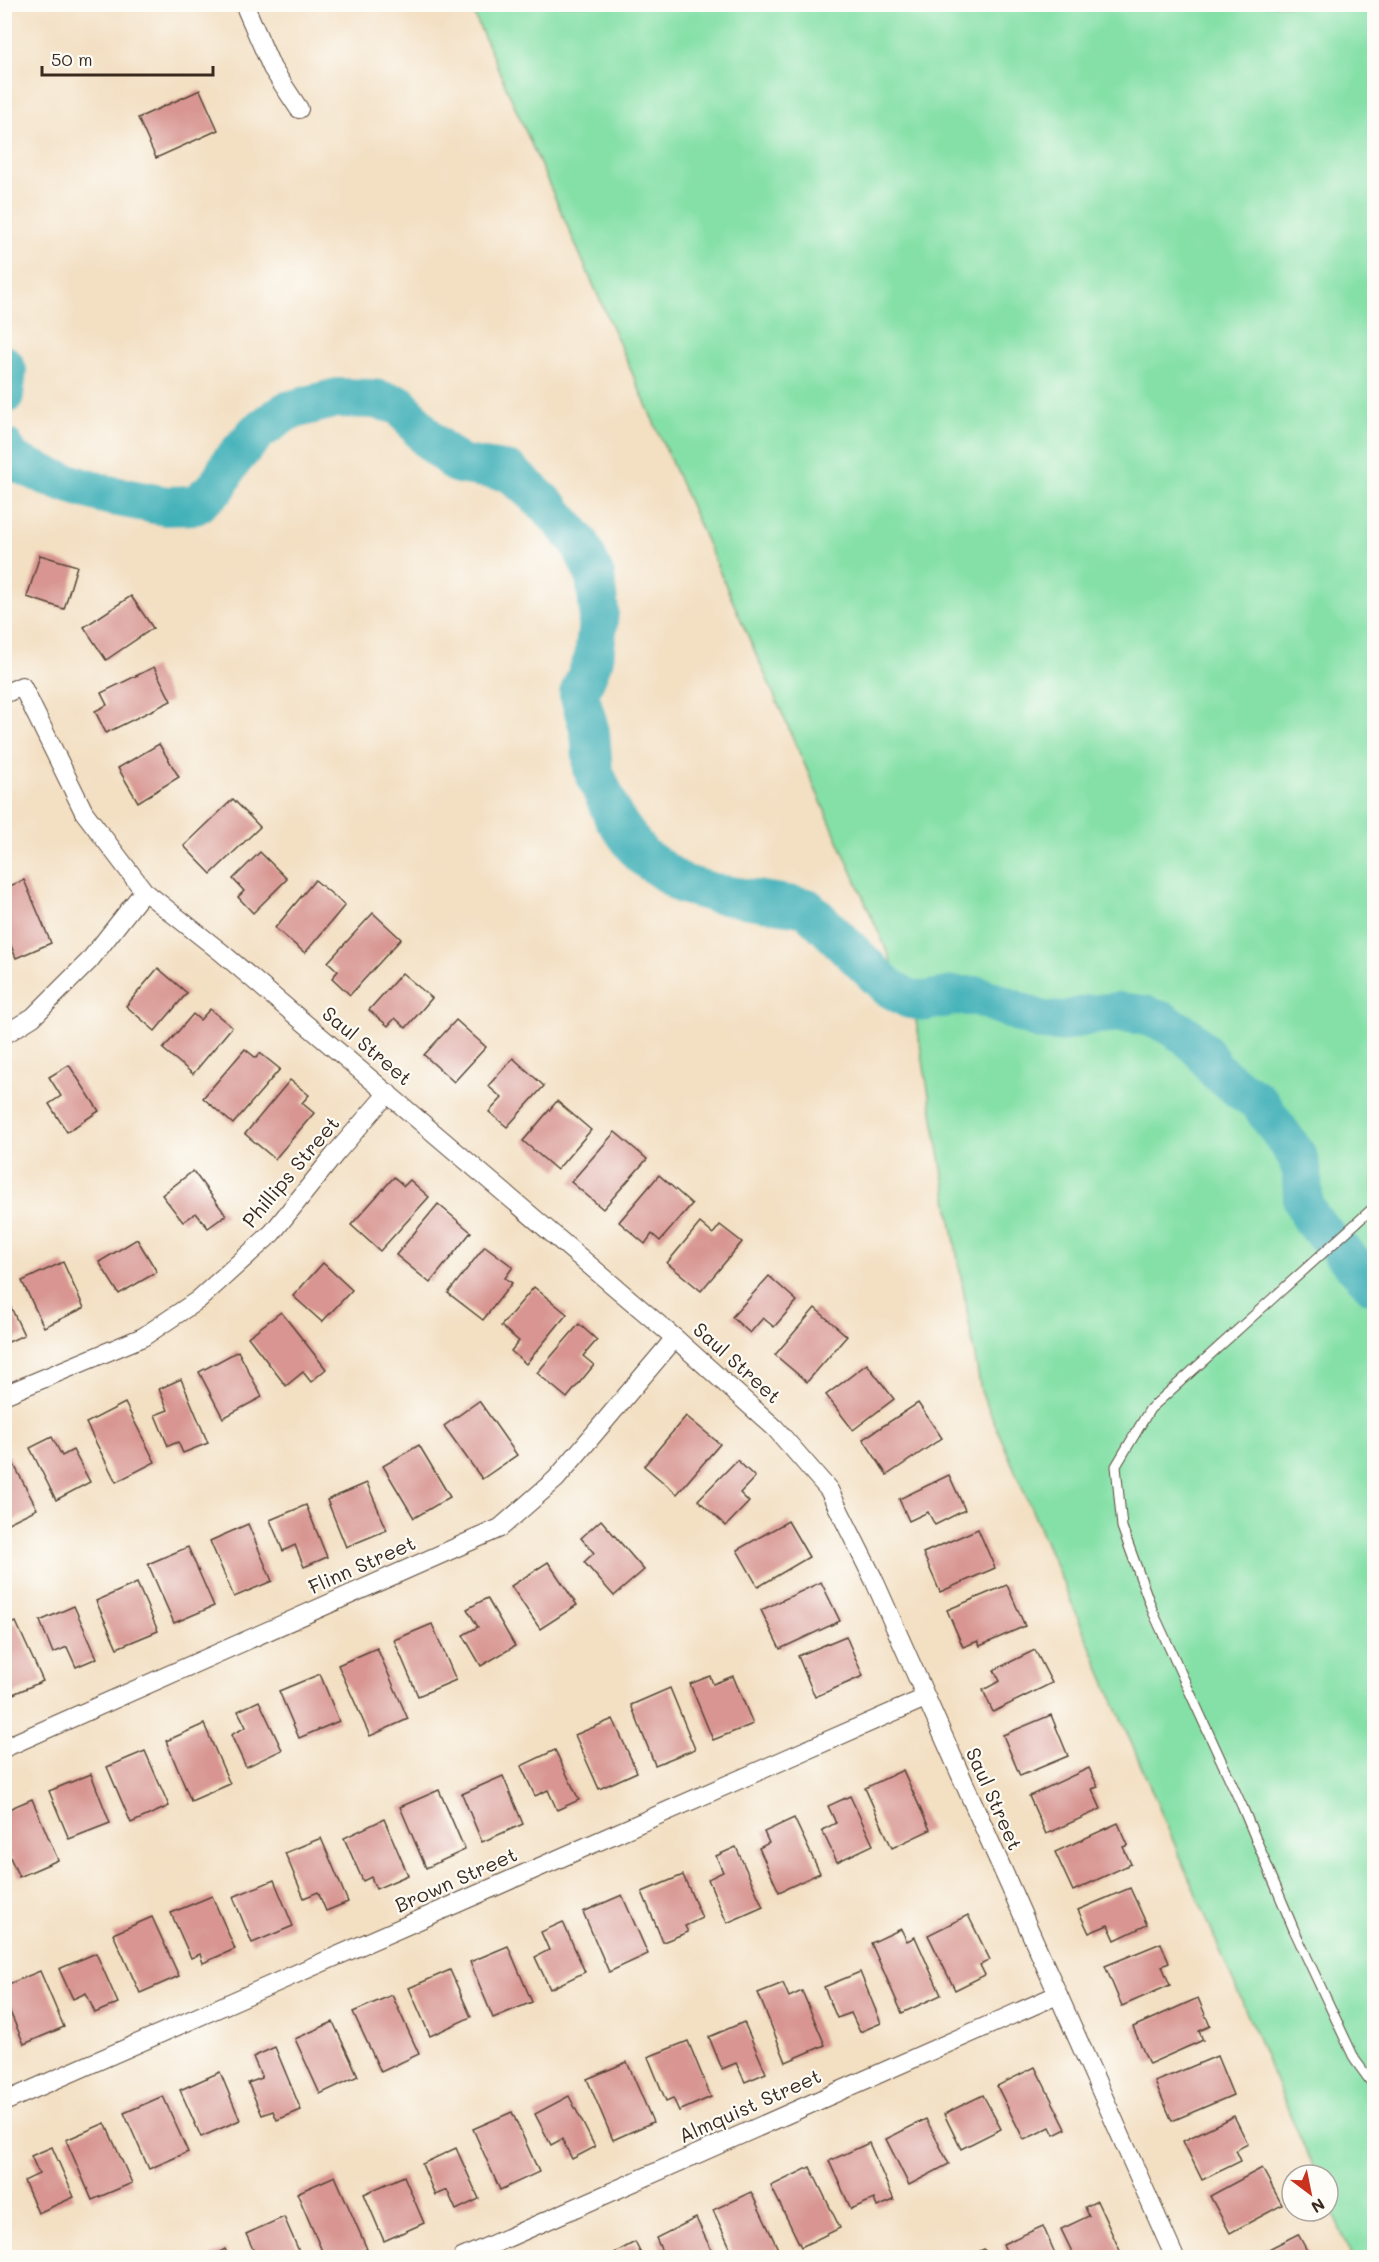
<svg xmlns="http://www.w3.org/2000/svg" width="1379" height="2262" font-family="Mali,sans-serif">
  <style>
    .green { fill: #85e0a7; stroke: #608562; stroke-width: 1.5 }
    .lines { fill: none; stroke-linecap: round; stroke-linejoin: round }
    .river { stroke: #40b0b8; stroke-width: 40 }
    .building { fill: #d89591 }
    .lane-casing { stroke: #574537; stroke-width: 11 }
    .street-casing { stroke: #574537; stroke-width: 20 }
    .lane { stroke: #fff; stroke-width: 9 }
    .street { stroke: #fff; stroke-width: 18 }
    .labels { text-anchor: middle; stroke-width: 4.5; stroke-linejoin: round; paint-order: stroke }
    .street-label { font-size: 20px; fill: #3b2a1e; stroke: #fdfcf7 }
  </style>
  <rect width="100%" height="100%" fill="#fdfcf7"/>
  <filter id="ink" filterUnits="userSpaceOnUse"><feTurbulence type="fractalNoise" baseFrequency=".0167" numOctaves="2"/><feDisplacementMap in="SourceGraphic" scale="12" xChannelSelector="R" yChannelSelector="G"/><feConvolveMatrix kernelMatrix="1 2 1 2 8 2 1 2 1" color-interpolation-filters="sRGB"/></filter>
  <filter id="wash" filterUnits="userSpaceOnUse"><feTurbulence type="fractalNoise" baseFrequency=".008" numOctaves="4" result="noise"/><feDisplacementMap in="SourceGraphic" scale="24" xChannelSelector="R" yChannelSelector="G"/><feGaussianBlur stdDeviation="1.35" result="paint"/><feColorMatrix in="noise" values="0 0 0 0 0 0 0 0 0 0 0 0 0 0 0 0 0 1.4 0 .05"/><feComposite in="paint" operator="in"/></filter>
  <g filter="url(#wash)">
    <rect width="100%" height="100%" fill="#f3dfc2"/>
    <path class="green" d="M470,5H1374V2257H1352L1328,2202V2175H1316L981,1391L915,1015Z"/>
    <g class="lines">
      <g class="river">
        <path d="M4,365L7,371L4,395"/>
        <path d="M4,447L13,461L57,480L108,495L166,506L195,505L217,487L230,463L257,432L287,411L337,398L374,399L400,405L429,440L458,464L510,472L550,508L580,543L595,576L599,612L594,658L579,694L590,732L593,770L614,818L641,855L682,884L718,894L807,908L888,987L909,999L925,1001L954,996H978L1042,1021L1060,1022L1090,1015L1119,1012L1144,1015L1164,1022L1187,1036L1203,1052L1217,1071L1239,1089L1258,1101L1297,1156L1302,1173L1303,1201L1311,1219L1326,1235"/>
        <path d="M1342,1252L1374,1285"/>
      </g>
    </g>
    <g id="blocks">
      <g class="building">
        <path d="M200,90L218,130L156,158L138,118Z"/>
        <path d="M40,555L77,566L64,609L27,597Z"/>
        <path d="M131,596L153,628L106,660L84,627Z"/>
        <path d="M154,667L171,701L106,733L95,711L107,705L101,693Z"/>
        <path d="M159,744L179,777L138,802L118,768Z"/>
        <path d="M233,799L260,827L211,874L184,846Z"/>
        <path d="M260,852L287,879L253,913L238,897L244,891L233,879Z"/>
        <path d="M24,880L51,943L16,958L5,931V888Z"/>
        <path d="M315,880L345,905L305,953L275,928Z"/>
        <path d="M373,913L401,939L350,995L332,978L338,971L328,962Z"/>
        <path d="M158,968L187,993L155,1031L126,1006Z"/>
        <path d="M402,973L432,998L406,1028L395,1018L388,1026L369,1010Z"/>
        <path d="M210,1009L232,1027L193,1074L163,1049L193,1014L200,1020Z"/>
        <path d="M456,1020L486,1047L454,1082L424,1055Z"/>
        <path d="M245,1049L256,1058L260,1053L280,1069L233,1124L203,1098Z"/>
        <path d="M513,1058L544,1086L507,1127L489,1112L502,1098L488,1086Z"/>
        <path d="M69,1065L99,1111L67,1132L49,1104L61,1096L49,1077Z"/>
        <path d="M290,1080L309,1095L302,1103L314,1113L275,1159L245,1134Z"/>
        <path d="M557,1101L591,1130L557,1170L523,1141Z"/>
        <path d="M615,1132L647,1159L603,1209L571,1182Z"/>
        <path d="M193,1171L226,1215L208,1228L196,1213L183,1222L162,1195Z"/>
        <path d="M659,1175L692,1204L660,1241L652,1234L645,1244L619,1222Z"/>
        <path d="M394,1177L404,1186L410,1180L429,1197L380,1251L351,1225Z"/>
        <path d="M438,1204L471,1232L430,1283L396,1255Z"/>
        <path d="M700,1223L713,1234L720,1225L742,1242L701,1291L667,1263Z"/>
        <path d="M137,1239L157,1272L119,1294L99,1262Z"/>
        <path d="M485,1246L513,1267L505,1278L512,1283L483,1320L448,1293Z"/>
        <path d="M63,1262L84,1308L44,1327L22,1281Z"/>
        <path d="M323,1263L352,1290L322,1322L293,1296Z"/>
        <path d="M769,1276L797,1301L774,1327L763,1318L750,1333L732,1317Z"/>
        <path d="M534,1287L567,1314L526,1364L511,1351L519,1341L501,1326Z"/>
        <path d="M4,1293L24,1335L4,1344Z"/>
        <path d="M815,1308L847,1336L807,1382L775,1355Z"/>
        <path d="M281,1312L326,1369L311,1382L303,1372L286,1386L248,1337Z"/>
        <path d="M579,1324L597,1340L583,1356L594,1365L567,1398L537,1373Z"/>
        <path d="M238,1351L262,1397L223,1418L199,1372Z"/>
        <path d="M867,1364L894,1399L853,1430L826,1395Z"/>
        <path d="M181,1379L208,1443L183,1453L178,1442L168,1446L155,1415L168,1410L159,1389Z"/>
        <path d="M479,1401L517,1455L482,1479L444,1426Z"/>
        <path d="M125,1403L155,1462L116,1482L86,1423Z"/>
        <path d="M918,1403L942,1438L887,1475L863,1439Z"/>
        <path d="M686,1416L720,1444L677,1494L644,1466Z"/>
        <path d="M52,1437L62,1456L73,1450L90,1482L56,1500L30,1448Z"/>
        <path d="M419,1445L450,1497L414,1518L383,1466Z"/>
        <path d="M9,1455L37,1509L4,1525V1457Z"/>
        <path d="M737,1460L755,1477L740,1493L749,1502L726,1526L698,1500Z"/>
        <path d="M949,1475L965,1510L935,1525L928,1512L909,1521L899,1499Z"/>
        <path d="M367,1483L387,1530L346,1547L327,1500Z"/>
        <path d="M306,1505L327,1557L304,1567L295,1545L283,1551L270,1520Z"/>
        <path d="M601,1520L644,1570L614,1596L584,1562L594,1553L581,1538Z"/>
        <path d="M788,1521L809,1557L758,1587L737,1550Z"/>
        <path d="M248,1524L272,1581L234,1597L210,1541Z"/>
        <path d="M978,1529L995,1568L940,1592L923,1553Z"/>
        <path d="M188,1547L214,1606L174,1623L148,1564Z"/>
        <path d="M548,1562L577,1605L540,1629L511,1586Z"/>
        <path d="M821,1582L840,1621L780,1649L761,1610Z"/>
        <path d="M137,1583L158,1631L117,1648L96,1601Z"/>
        <path d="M1007,1585L1025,1626L980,1646L978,1641L963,1647L947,1610Z"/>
        <path d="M487,1598L515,1646L481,1666L463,1635L478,1627L467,1609Z"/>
        <path d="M74,1606L97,1658L76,1667L67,1647L53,1653L40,1621Z"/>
        <path d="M16,1622L43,1681L4,1698V1627Z"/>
        <path d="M432,1624L456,1680L418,1696L394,1640Z"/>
        <path d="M846,1636L863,1676L815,1697L798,1656Z"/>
        <path d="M377,1648L408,1719L370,1736L338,1665Z"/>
        <path d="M1035,1650L1052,1683L993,1712L983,1690L1000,1681L994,1670Z"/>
        <path d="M320,1674L339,1721L299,1738L279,1691Z"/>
        <path d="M710,1676L713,1684L733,1676L753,1724L713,1740L690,1684Z"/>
        <path d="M670,1688L695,1749L655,1765L631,1705Z"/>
        <path d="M259,1701L282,1750L246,1767L231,1735L246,1727L238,1711Z"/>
        <path d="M1051,1715L1068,1756L1020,1776L1003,1735Z"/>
        <path d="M613,1719L637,1772L599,1789L575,1735Z"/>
        <path d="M204,1724L230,1784L191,1801L166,1741Z"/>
        <path d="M555,1750L579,1800L557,1810L548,1790L535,1796L521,1766Z"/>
        <path d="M145,1751L169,1806L131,1823L107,1767Z"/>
        <path d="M1089,1768L1098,1787L1092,1789L1101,1809L1046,1834L1029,1796Z"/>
        <path d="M903,1770L930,1830L892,1848L865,1788Z"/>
        <path d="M91,1774L110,1823L69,1839L49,1791Z"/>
        <path d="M503,1776L523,1824L482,1842L462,1794Z"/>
        <path d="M439,1790L465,1850L426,1868L400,1807Z"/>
        <path d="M850,1796L873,1845L837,1862L822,1830L836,1823L828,1806Z"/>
        <path d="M32,1799L58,1860L19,1877L4,1844V1811Z"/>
        <path d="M794,1818L820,1873L779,1892L759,1848L769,1843L764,1832Z"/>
        <path d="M384,1819L408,1875L376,1889L371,1877L363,1881L344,1838Z"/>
        <path d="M1118,1823L1128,1845L1123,1847L1131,1864L1073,1891L1055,1852Z"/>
        <path d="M321,1838L348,1902L326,1911L318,1892L304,1898L285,1853Z"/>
        <path d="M736,1847L763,1907L727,1923L708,1879L723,1872L716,1856Z"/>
        <path d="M683,1875L702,1918L685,1926L688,1932L663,1942L642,1892Z"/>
        <path d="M274,1880L293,1926L252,1943L233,1897Z"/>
        <path d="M1130,1888L1147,1925L1115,1940L1108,1925L1089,1933L1078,1910Z"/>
        <path d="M622,1895L648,1954L609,1972L583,1912Z"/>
        <path d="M212,1896L235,1949L203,1963L200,1954L191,1958L171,1913Z"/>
        <path d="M968,1915L990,1960L980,1965L985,1975L955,1990L928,1935Z"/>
        <path d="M152,1917L179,1976L140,1993L113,1934Z"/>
        <path d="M563,1922L585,1972L550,1989L535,1957L549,1950L541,1932Z"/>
        <path d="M901,1929L907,1941L915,1937L941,1995L902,2013L871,1943Z"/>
        <path d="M1161,1943L1169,1963L1162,1966L1170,1985L1122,2006L1105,1966Z"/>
        <path d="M508,1946L532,2002L493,2018L470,1962Z"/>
        <path d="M96,1953L118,2003L95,2013L86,1993L73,1999L59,1969Z"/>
        <path d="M450,1970L471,2017L430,2036L409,1988Z"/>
        <path d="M40,1971L64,2027L24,2044L4,1998V1986Z"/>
        <path d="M860,1972L881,2023L860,2032L851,2013L837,2018L824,1987Z"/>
        <path d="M783,1983L789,1997L802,1991L825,2045L786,2062L758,1993Z"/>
        <path d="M392,1995L419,2054L381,2072L353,2012Z"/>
        <path d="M1198,1998L1210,2026L1199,2031L1203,2040L1149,2064L1133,2027Z"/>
        <path d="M333,2022L358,2076L320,2094L295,2039Z"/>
        <path d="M744,2022L766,2073L745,2082L736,2063L722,2069L709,2037Z"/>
        <path d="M688,2041L711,2097L679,2111L673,2098L666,2101L648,2057Z"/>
        <path d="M275,2047L301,2110L277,2120L273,2111L262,2115L248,2083L262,2078L253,2057Z"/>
        <path d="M1217,2056L1233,2095L1172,2121L1155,2082Z"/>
        <path d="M627,2062L653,2122L613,2140L587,2079Z"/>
        <path d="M1035,2067L1066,2129L1054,2135L1050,2127L1024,2140L997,2086Z"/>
        <path d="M220,2072L240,2120L201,2137L180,2090Z"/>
        <path d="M983,2095L1001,2129L961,2149L944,2114Z"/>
        <path d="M163,2096L188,2152L149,2169L124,2113Z"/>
        <path d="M569,2096L595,2147L572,2159L562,2139L551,2145L535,2114Z"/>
        <path d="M512,2112L539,2172L500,2190L473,2129Z"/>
        <path d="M1234,2116L1248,2144L1236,2150L1241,2161L1202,2180L1183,2141Z"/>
        <path d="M926,2119L949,2164L909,2185L886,2139Z"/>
        <path d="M105,2123L132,2183L92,2200L66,2140Z"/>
        <path d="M869,2143L894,2200L877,2207L874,2199L851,2209L829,2161Z"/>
        <path d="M52,2147L74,2197L38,2213L24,2181L39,2174L31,2156Z"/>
        <path d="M456,2148L479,2199L456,2210L447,2190L435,2195L422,2164Z"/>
        <path d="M810,2167L840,2228L801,2247L771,2186Z"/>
        <path d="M1262,2168L1282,2205L1230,2233L1210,2196Z"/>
        <path d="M335,2176L367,2249L347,2258H325L297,2193Z"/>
        <path d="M404,2176L424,2223L384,2241L364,2194Z"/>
        <path d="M751,2192L778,2249L760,2258H735L713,2210Z"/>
        <path d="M1097,2201L1122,2255L1115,2258H1075L1061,2229L1089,2216L1085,2207Z"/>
        <path d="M284,2217L302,2258H257L246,2234Z"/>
        <path d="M696,2218L715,2258H665L656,2238Z"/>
        <path d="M1043,2226L1057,2258H1009L1003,2244Z"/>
        <path d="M1298,2234L1311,2258H1261L1259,2254Z"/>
        <path d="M635,2242L643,2258H605Z"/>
        <path d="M225,2249L229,2258H209Z"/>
        <path d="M984,2249L988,2258H966Z"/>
      </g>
    </g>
  </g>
  <g filter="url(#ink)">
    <use href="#blocks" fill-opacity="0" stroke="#574537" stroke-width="1.5"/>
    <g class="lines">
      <g class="lane-casing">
        <path id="lane" d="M1374,1207L1150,1409L1116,1466L1122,1527L1153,1612L1242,1806L1294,1930L1355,2060L1374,2086"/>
      </g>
      <g class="street-casing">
        <g id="street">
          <path d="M244,4L272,68L299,109"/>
          <path d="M4,694L22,686L84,812L144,891L221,952L675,1338L775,1428L829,1490L874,1580L1175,2258"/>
          <path d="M4,1035L33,1017L89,961L144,891"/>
          <path d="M4,1395L143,1337L198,1300L272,1233L336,1153L388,1093"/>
          <path d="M4,1748L500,1528L556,1479L675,1338"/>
          <path d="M4,2102L925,1698"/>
          <path d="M462,2258L1057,1995"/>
        </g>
      </g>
      <use href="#lane" class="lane"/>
      <use href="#street" class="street"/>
    </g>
  </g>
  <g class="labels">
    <g class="street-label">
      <text transform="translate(367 1046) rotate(40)" y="7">Saul Street</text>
      <text transform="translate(291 1172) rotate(-50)" y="7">Phillips Street</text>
      <text transform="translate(737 1363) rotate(42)" y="7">Saul Street</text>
      <text transform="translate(362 1565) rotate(-24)" y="7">Flinn Street</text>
      <text transform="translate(994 1799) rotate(66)" y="7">Saul Street</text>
      <text transform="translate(456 1880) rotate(-24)" y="7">Brown Street</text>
      <text transform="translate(750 2106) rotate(-24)" y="7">Almquist Street</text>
    </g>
  </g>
  <rect width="1379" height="2262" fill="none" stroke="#fdfcf7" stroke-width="24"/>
  <g transform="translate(1310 2193) rotate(148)"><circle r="28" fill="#fdfcf7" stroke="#afa8a0" stroke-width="1.5"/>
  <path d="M0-4.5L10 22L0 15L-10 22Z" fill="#c8321e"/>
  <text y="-9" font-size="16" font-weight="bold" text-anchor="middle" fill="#3b2a1e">N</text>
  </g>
  <path d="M42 66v9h171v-9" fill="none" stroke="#3b2a1e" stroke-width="3"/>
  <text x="51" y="66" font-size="18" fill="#3b2a1e" stroke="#fdfcf7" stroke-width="4.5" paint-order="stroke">50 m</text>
</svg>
